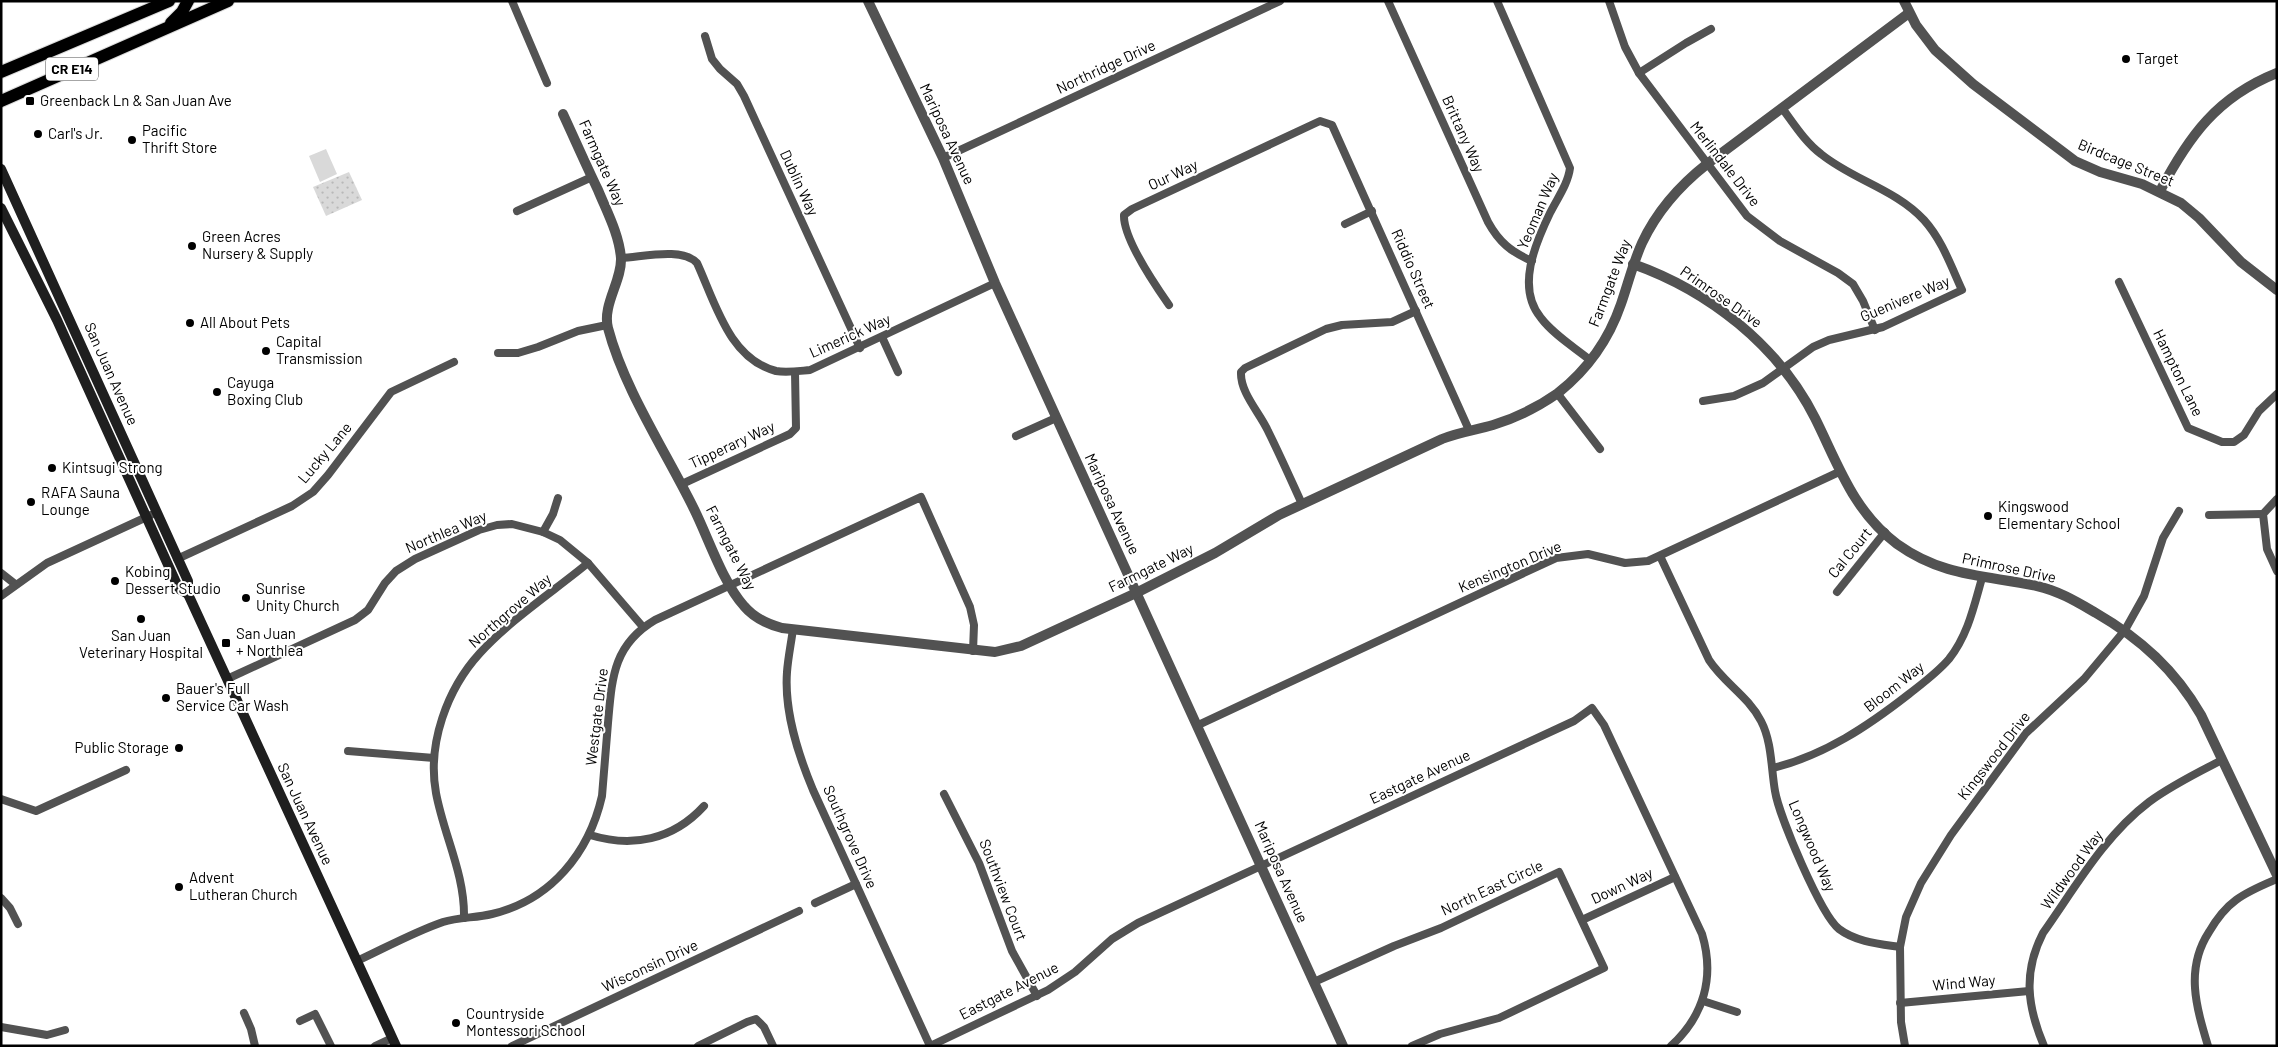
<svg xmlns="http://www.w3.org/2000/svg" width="2278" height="1047" font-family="Barlow,sans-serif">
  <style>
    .grass { fill: #d9d9d9 }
    .park { fill: url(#park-dots) }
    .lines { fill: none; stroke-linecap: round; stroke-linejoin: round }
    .primary-casing { stroke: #dbdbdb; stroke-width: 14 }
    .minor { stroke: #525252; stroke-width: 8 }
    .tertiary { stroke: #525252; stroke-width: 10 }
    .secondary { stroke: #1f1f1f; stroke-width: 10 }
    .primary { stroke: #000; stroke-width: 12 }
    .poi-dot { fill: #000; stroke: #fff; stroke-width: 2 }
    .labels { text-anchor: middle; stroke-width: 4; stroke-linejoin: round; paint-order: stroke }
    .shield { fill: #fff; stroke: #4c4c4c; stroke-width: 1 }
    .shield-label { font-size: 14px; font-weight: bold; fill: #000 }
    .poi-label { font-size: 15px; fill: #000; stroke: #fff; text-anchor: start }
    .street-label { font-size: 15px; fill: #000; stroke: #fff }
  </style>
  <defs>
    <pattern id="park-dots" width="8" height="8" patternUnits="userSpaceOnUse" patternTransform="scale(1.25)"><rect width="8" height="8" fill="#d9d9d9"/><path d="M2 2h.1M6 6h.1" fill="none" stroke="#b8b8b8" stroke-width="1.8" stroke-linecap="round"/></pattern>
  </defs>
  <rect width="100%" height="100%" fill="#fff"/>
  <path class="grass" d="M326,149L337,174L320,182L309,156Z"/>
  <path class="park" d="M349,172L362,200L326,216L313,187Z"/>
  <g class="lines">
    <g class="primary-casing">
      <g id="primary">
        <path d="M171,23L182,12L188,1"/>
        <path d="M1,72L169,1"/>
        <path d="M1,101L228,1"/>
      </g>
    </g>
    <g class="minor">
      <path d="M512,1L547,83"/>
      <path d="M1388,1L1488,222C1499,242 1511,252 1532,261"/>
      <path d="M1497,1L1570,168C1568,184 1557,199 1550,213C1535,244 1516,288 1541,318C1554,335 1574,347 1590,360"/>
      <path d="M1609,1L1625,47L1639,73L1747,216L1780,241L1838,273L1853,284L1863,301L1875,330"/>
      <path d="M705,36L712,59L720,69L737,84L744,96L860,348"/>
      <path d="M1639,73L1686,43L1711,29"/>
      <path d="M943,158L1280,1"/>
      <path d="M517,211L592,177"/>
      <path d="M1345,224L1372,211"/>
      <path d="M621,258C643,257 682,247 697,263C715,302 729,359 776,371C787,373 799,371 810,370L995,283"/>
      <path d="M2119,282L2188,428L2222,442H2234L2244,435L2259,411L2277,394"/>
      <path d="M1169,305C1155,285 1123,238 1124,215L1132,209L1320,121L1332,125L1469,430"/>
      <path d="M882,337L898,372"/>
      <path d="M498,353H518L538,347L578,331L607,325"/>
      <path d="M1557,393L1600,449"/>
      <path d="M1703,401L1734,396L1763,383L1813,347L1829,340L1883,327L1962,290C1951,266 1942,240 1924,220C1895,189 1853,180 1821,154C1805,142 1794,124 1782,108"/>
      <path d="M1016,436L1056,418"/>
      <path d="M682,484L790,434L796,428L795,372"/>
      <path d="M2277,499L2263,514L2267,549L2277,571"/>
      <path d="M1302,504C1291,480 1280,455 1268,431C1260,413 1240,393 1241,372L1245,368L1326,329L1342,325L1392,322L1416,311"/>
      <path d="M2209,515L2263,514"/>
      <path d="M543,532L553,514L558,498"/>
      <path d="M1660,556L1709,660C1724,683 1748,696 1761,721C1772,742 1771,768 1775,791C1779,816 1821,915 1839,929C1856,942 1880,944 1900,947"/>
      <path d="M177,559L292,506L313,492L328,475L391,392L454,362"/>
      <path d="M1,573L15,584"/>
      <path d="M1837,592L1885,532"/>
      <path d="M1,596L47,563L151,515"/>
      <path d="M793,629C791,644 788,658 787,672C784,712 798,754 813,790L930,1046"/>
      <path d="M227,679L355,620L368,610L385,583L396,571L415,559L479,530L497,525L512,524L543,532L560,540L588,563L643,627"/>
      <path d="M1198,725L1556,558L1588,554L1625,563L1648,561L1839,472"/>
      <path d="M348,751L434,758"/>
      <path d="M1773,768C1825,755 1868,726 1909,694C1923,683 1938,672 1949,659C1968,635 1974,606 1982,578"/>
      <path d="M944,794L979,863L1012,951L1037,996"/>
      <path d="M1,799L36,811L126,770"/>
      <path d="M590,835C632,848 673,840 704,806"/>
      <path d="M1,898L10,908L18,924"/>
      <path d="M815,903L856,884"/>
      <path d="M464,918C465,874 444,836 436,793C427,744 447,689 480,653C510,620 554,591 588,563"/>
      <path d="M1582,920L1675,877"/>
      <path d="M357,961C385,948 414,932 443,922C459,917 476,918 492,914C551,900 589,853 602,796C604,771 606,747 608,723C612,678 613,645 655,620L921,497L970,607L974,625L973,651"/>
      <path d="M1314,982L1394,946L1441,928L1559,872L1604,968L1499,1018L1440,1034L1412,1046"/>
      <path d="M1703,1001L1737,1012"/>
      <path d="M1900,1003L2029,991"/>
      <path d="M244,1013L251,1029L255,1046"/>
      <path d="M300,1021L315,1014L331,1046"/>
      <path d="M1,1027L47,1035L65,1030"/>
      <path d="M375,1046L392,1038"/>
      <path d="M512,1046L799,911"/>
      <path d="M698,1046L747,1022L756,1019L764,1027L773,1046"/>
      <path d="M930,1046L1048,990L1075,972L1112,939L1138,923L1574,721L1592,708L1604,725L1702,934C1715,977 1704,1016 1671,1046"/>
      <path d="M1905,1046L1901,1022L1900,947L1906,917L1921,883L1951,835L2026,733L2084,679L2125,630L2144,596L2163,538L2179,511"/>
      <path d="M2044,1046C2027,1006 2023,972 2043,933C2075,888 2104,836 2149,802C2172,785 2197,773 2222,760"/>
      <path d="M2208,1046C2196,1006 2185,969 2209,932C2216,920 2225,908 2236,900C2248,891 2263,885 2277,879"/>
    </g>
    <g class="tertiary">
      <path d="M868,1L943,158L995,283L1343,1046"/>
      <path d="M1904,1L1916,25L1935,50L1973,84L2075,161L2100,172L2142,184L2181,203L2199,218L2241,262L2277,290"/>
      <path d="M563,114C575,140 586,165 598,190C607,212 619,234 621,258C622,281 602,305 608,328C624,389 666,452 694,509C708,537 723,583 744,606C754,618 767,624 782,628L995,652L1021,646L1136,593L1215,553L1279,515L1442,439C1459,432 1476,430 1493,425C1516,418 1538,407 1558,393C1587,370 1609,339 1621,304C1628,284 1633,263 1642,243C1657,211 1679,186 1707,164L1909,13"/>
      <path d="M2160,191C2189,136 2217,97 2277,73"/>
      <path d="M1633,264C1709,291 1778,345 1815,418C1838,464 1853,511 1897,544C1943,577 1985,575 2037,586C2059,591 2077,602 2096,613C2141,639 2175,670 2201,715L2277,875"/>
    </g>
    <g class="secondary">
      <path d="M1,169L188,581V594L396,1046"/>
      <path d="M1,208L57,320L179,589L188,594"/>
    </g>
    <use href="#primary" class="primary"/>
  </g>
  <g class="poi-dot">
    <circle cx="2126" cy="59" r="5"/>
    <rect x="25" y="96" width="10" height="10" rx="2.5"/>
    <circle cx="38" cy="134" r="5"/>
    <circle cx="132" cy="140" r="5"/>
    <circle cx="192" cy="246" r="5"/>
    <circle cx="190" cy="323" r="5"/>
    <circle cx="266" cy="351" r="5"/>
    <circle cx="217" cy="392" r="5"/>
    <circle cx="52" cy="468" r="5"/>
    <circle cx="31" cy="502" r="5"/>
    <circle cx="1988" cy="516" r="5"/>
    <circle cx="115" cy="581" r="5"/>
    <circle cx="246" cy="598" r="5"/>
    <circle cx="141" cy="619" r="5"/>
    <rect x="221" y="638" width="10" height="10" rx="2.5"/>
    <circle cx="166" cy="698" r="5"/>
    <circle cx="179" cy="748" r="5"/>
    <circle cx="179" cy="887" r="5"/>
    <circle cx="456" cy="1023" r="5"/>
  </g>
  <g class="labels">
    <rect class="shield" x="46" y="57.5" width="52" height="23" rx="4"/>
    <g class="shield-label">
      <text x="72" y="74">CR E14</text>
    </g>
    <g class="poi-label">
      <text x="2136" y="64">Target</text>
      <text x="40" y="106">Greenback Ln &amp; San Juan Ave</text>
      <text x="142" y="136">Pacific<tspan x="142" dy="17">Thrift Store</tspan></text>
      <text x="48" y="139">Carl's Jr.</text>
      <text x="202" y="242">Green Acres<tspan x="202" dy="17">Nursery &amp; Supply</tspan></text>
      <text x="200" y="328">All About Pets</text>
      <text x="276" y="347">Capital<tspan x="276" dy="17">Transmission</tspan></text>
      <text x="227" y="388">Cayuga<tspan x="227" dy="17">Boxing Club</tspan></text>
      <text x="62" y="473">Kintsugi Strong</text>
      <text x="41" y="498">RAFA Sauna<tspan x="41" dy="17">Lounge</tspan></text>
      <text x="1998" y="512">Kingswood<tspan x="1998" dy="17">Elementary School</tspan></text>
      <text x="125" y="577">Kobing<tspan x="125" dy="17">Dessert Studio</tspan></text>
      <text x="256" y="594">Sunrise<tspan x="256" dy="17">Unity Church</tspan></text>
      <text x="236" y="639">San Juan<tspan x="236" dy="17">+ Northlea</tspan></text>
      <text x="141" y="641" text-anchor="middle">San Juan<tspan x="141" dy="17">Veterinary Hospital</tspan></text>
      <text x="176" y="694">Bauer's Full<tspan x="176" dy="17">Service Car Wash</tspan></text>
      <text x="169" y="753" text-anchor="end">Public Storage</text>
      <text x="189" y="883">Advent<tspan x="189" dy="17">Lutheran Church</tspan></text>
      <text x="466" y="1019">Countryside<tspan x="466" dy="17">Montessori School</tspan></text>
    </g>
    <g class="street-label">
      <text transform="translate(1106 67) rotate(-25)" y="5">Northridge Drive</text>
      <text transform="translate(947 134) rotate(65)" y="5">Mariposa Avenue</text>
      <text transform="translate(1463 134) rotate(66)" y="5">Brittany Way</text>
      <text transform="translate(602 163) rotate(66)" y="5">Farmgate Way</text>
      <text transform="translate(2126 163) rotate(22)" y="5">Birdcage Street</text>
      <text transform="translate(1725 164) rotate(52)" y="5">Merlindale Drive</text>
      <text transform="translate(1173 175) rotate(-25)" y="5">Our Way</text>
      <text transform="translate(799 183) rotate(65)" y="5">Dublin Way</text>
      <text transform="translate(1538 211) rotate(-67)" y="5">Yeoman Way</text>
      <text transform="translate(1413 269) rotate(66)" y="5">Riddio Street</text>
      <text transform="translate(1610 283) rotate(-69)" y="5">Farmgate Way</text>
      <text transform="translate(1721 297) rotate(35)" y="5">Primrose Drive</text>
      <text transform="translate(1905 299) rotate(-23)" y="5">Guenivere Way</text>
      <text transform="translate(850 336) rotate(-24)" y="5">Limerick Way</text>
      <text transform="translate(2178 373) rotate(64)" y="5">Hampton Lane</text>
      <text transform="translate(111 374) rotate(66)" y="5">San Juan Avenue</text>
      <text transform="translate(732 445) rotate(-25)" y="5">Tipperary Way</text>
      <text transform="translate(325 453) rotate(-50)" y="5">Lucky Lane</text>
      <text transform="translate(1112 504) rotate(65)" y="5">Mariposa Avenue</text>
      <text transform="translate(446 532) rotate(-23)" y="5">Northlea Way</text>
      <text transform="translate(731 548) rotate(63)" y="5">Farmgate Way</text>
      <text transform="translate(1850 553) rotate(-51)" y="5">Cal Court</text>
      <text transform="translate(1510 567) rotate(-23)" y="5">Kensington Drive</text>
      <text transform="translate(1151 568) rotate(-26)" y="5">Farmgate Way</text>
      <text transform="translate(2009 568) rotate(12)" y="5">Primrose Drive</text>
      <text transform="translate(510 611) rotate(-41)" y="5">Northgrove Way</text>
      <text transform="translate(1894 687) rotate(-38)" y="5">Bloom Way</text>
      <text transform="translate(597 717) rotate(-83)" y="5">Westgate Drive</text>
      <text transform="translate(1994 756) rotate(-52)" y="5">Kingswood Drive</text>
      <text transform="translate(1420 777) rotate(-25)" y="5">Eastgate Avenue</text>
      <text transform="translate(305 814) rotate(65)" y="5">San Juan Avenue</text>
      <text transform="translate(850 837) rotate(66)" y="5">Southgrove Drive</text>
      <text transform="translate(1812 846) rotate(67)" y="5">Longwood Way</text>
      <text transform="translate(2072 870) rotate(-54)" y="5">Wildwood Way</text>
      <text transform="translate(1281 872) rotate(66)" y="5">Mariposa Avenue</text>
      <text transform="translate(1622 886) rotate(-25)" y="5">Down Way</text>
      <text transform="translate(1492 888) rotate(-25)" y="5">North East Circle</text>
      <text transform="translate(1003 890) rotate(69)" y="5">Southview Court</text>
      <text transform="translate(650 966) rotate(-25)" y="5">Wisconsin Drive</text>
      <text transform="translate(1964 983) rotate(-5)" y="5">Wind Way</text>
      <text transform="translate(1009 991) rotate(-27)" y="5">Eastgate Avenue</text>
    </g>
  </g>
  <rect width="2278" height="1047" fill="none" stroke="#000000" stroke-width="5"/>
</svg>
